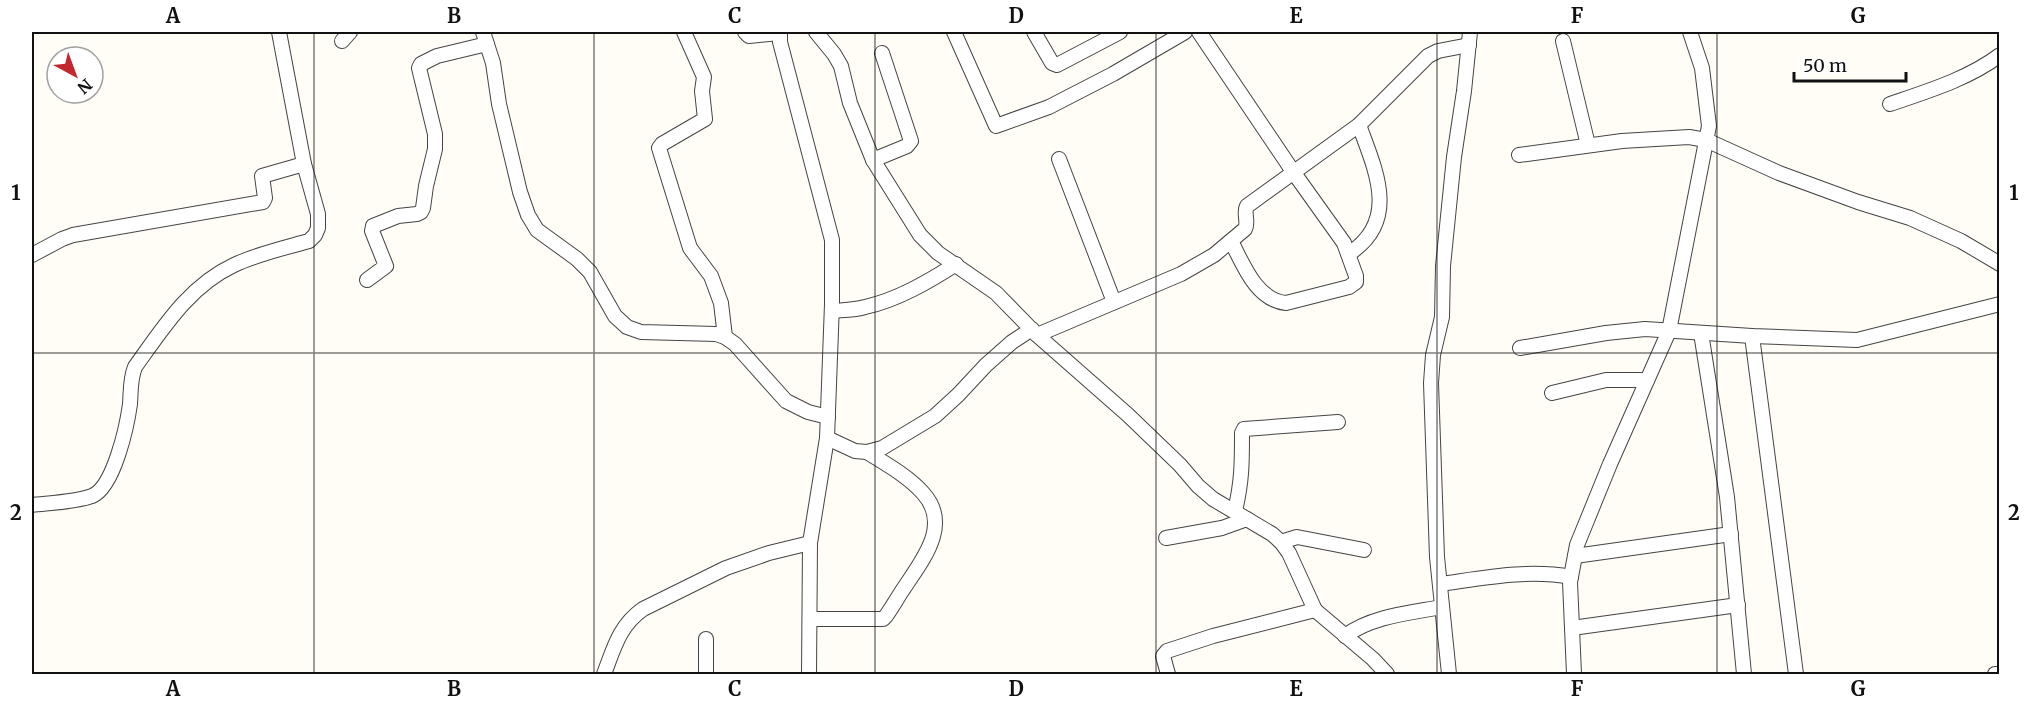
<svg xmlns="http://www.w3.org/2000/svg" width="2031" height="706" font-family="Merriweather,serif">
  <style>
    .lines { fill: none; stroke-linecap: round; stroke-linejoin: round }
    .street-casing { stroke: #444; stroke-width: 16 }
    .street { stroke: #fff; stroke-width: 14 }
    .grid { fill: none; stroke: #111; stroke-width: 1.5; stroke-opacity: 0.55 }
    .neatline { fill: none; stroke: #111; stroke-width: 2 }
    .grid-label { font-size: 20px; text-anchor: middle; font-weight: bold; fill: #111 }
  </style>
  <rect width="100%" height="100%" fill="#fffdf5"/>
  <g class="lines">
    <g class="street-casing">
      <g id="street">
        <path d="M483,32L493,63L499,104L520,192L528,215L537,230L577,259L590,272L615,316L627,327L641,332L716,334L725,337L735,344L786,401L808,412L828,417"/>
        <path d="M684,32L704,77L702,91L705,119L662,144L659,148L690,248L711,276L721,303L725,337"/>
        <path d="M745,32L749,36L779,33"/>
        <path d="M780,32V42L832,240V304L827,438L810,543L809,674"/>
        <path d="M816,32L834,54L841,66L850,103L873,160L920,235L938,253L996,293L1037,335L1128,415L1180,465L1198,486L1213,499L1272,534L1281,542L1289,553L1315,610L1373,659L1387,674"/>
        <path d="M954,32L996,126L1049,107L1113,74L1185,32"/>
        <path d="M1034,32L1052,63L1057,65L1120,32"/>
        <path d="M1199,32L1294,173L1344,243L1356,276V282L1349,287L1286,303C1256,300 1243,264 1231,241"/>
        <path d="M342,41L350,32"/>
        <path d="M1563,41L1588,145"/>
        <path d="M1890,104C1928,91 1968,79 2000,55"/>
        <path d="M1519,155L1622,141L1689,137L1706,140L1779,173L1858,202L1910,218L1961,241L2000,264"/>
        <path d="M1059,159L1114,302"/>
        <path d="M873,160L907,146L911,141L882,53"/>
        <path d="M1350,253C1400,220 1375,169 1359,125"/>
        <path d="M32,255L62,239L73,235L263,202L265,198L262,176L304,164"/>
        <path d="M367,280L386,266L372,231L373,226L398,216L417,214L421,212L423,208L426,186L435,149V134L419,68L421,64L437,56L487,44"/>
        <path d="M832,311C843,310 855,310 865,307C897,300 928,282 956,264"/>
        <path d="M1701,333L1727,497L1744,674"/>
        <path d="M1037,335L1181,274L1214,255L1245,229C1249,222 1243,213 1247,206L1359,125L1428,56L1438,51L1469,45"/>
        <path d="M1752,336L1796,674"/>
        <path d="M1520,348L1606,333L1645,329L1752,336L1857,340L2000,304"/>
        <path d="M1552,393L1606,380H1647"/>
        <path d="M827,438L855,451L867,452L882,448L935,416L958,395L986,365L1012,342L1032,329"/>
        <path d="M32,505C49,503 76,502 92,496C114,487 127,426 130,404C131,391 130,379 135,367C163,328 189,286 234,265C257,254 284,248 309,241L315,235L318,228V214L304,164L279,32"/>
        <path d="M1235,511C1242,481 1242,463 1242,433L1244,429L1338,422"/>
        <path d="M1166,538L1222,528L1247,519"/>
        <path d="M1281,542L1297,537L1364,550"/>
        <path d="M1575,556L1731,534"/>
        <path d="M1440,584C1484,578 1527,569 1571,577"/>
        <path d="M810,619H883L886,616C893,606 899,595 906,585C924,558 951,524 923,493C908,476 886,464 867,452"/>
        <path d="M1572,628L1738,605"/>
        <path d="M1345,636C1372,616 1410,613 1442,607"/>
        <path d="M604,674C614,648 619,626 643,609L726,568L769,553L810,543"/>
        <path d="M706,674V639"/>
        <path d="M1168,674L1163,656L1167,651L1213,636L1315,610"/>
        <path d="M1449,674L1437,557L1431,383L1433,355L1442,317L1443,266L1454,157L1464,91L1470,32"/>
        <path d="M1574,674L1570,582L1577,545L1610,464L1669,331L1709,126L1702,68L1690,32"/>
        <path d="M1995,674H2000"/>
      </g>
    </g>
    <use href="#street" class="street"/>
  </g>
  <path class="grid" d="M314,32V674M594,32V674M875,32V674M1156,32V674M1437,32V674M1717,32V674M32,353H2000"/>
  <rect width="2031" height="706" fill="none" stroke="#ffffff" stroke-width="66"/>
  <g transform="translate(75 75) rotate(139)"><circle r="28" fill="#ffffff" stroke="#a0a0a0" stroke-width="1.5"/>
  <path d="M0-4.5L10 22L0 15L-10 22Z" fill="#c4262e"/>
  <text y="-9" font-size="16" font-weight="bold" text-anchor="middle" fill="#111111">N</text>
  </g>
  <path d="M1794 72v9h112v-9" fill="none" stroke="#111111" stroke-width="3"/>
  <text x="1803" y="72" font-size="18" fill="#111111" stroke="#ffffff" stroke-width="4.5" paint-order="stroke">50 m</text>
  <rect x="33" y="33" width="1965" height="640" class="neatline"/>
  <g class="grid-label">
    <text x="173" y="23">A</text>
    <text x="454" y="23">B</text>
    <text x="735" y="23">C</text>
    <text x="1016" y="23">D</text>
    <text x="1296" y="23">E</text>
    <text x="1577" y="23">F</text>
    <text x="1858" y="23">G</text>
    <text x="16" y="200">1</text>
    <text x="2014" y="200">1</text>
    <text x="16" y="520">2</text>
    <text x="2014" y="520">2</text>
    <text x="173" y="696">A</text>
    <text x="454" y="696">B</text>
    <text x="735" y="696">C</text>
    <text x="1016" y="696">D</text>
    <text x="1296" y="696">E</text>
    <text x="1577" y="696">F</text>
    <text x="1858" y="696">G</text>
  </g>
</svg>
